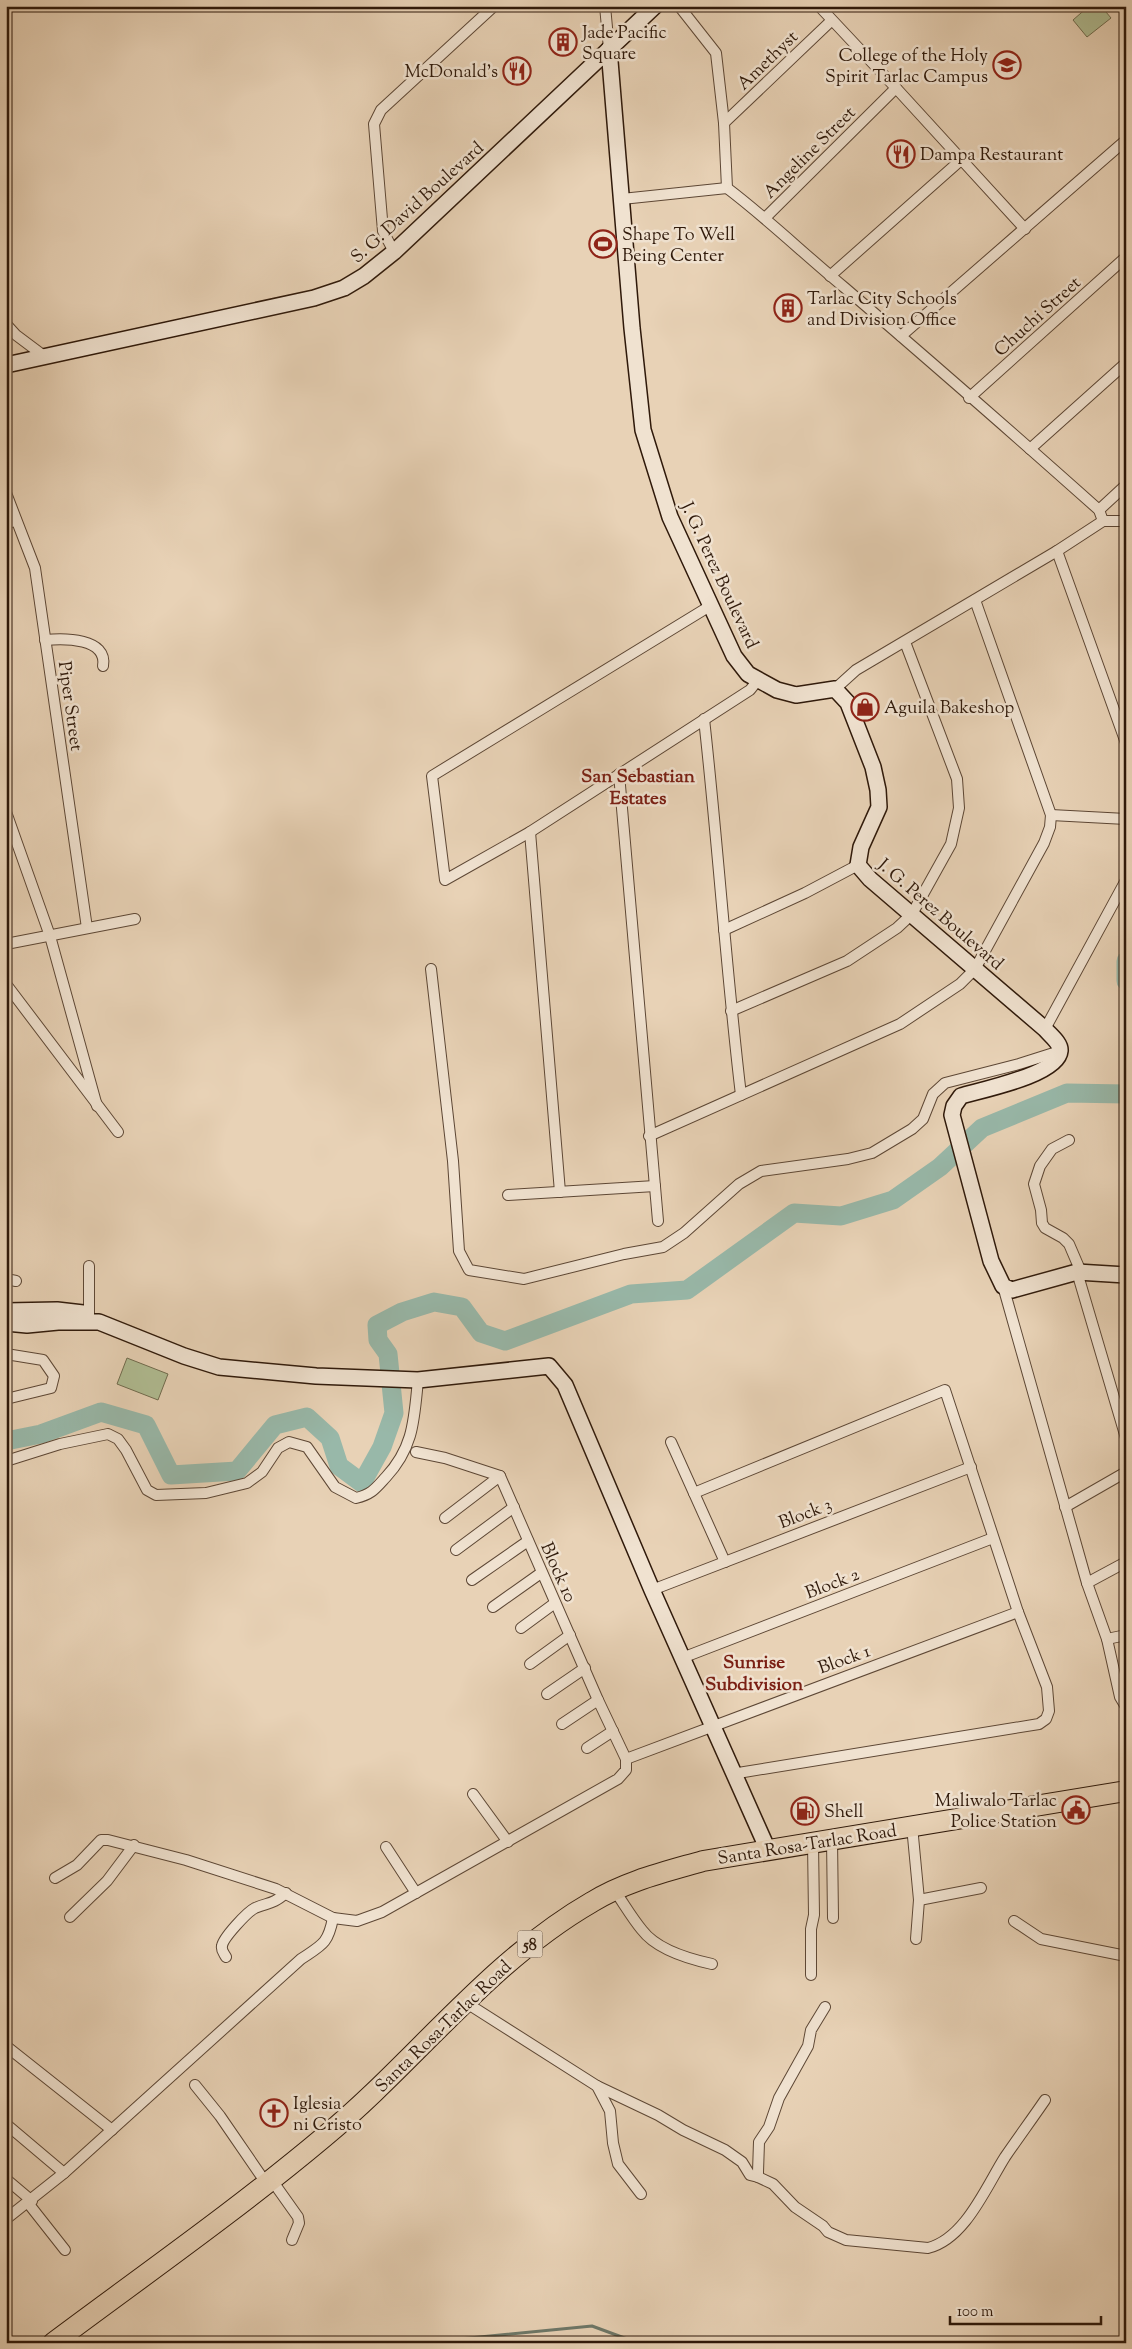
<svg xmlns="http://www.w3.org/2000/svg" width="1132" height="2349" font-family="'Sorts Mill Goudy',serif">
  <style>
    .garden { fill: #b0bd93; stroke: #706b4e }
    .lines { fill: none; stroke-linecap: round; stroke-linejoin: round }
    .stream { stroke: #6e7869; stroke-width: 3 }
    .river { stroke: #98b8a9; stroke-width: 19 }
    .street-casing { stroke: #5d4735; stroke-width: 12 }
    .secondary-casing { stroke: #2f190a; stroke-width: 18 }
    .highway-casing { stroke: #2f190a; stroke-width: 22 }
    .street { stroke: #f0e2d0; stroke-width: 10 }
    .secondary { stroke: #f0e2d0; stroke-width: 15 }
    .highway { stroke: #e8d2b6; stroke-width: 20 }
    .labels { text-anchor: middle; stroke-width: 5; stroke-linejoin: round; paint-order: stroke }
    .shield { fill: #f0e2d0; stroke: #695545; stroke-width: 1 }
    .shield-label { font-size: 16px; font-weight: bold; fill: #2f190a }
    .poi-label { font-size: 18px; fill: #2f190a; stroke: #f0e2d0; text-anchor: start }
    .street-label { font-size: 18px; fill: #2f190a; stroke: #f0e2d0 }
    .neighbourhood-label { font-size: 19px; font-weight: bold; fill: #7a1f14; stroke: #f0e2d0 }
  </style>
  <rect width="100%" height="100%" fill="#e8d2b6"/>
  <filter id="stains"><feTurbulence type="fractalNoise" baseFrequency=".004" numOctaves="4"/><feColorMatrix values="0 0 0 0 .2 0 0 0 0 .09 0 0 0 0 .02 0 0 0 .5 -.17"/></filter>
  <radialGradient id="worn" r=".72"><stop offset=".6" stop-color="#630" stop-opacity="0"/><stop offset="1" stop-color="#630" stop-opacity=".3"/></radialGradient>
  <g class="garden">
    <path d="M1089,6H1101L1111,18L1087,37L1073,20Z"/>
    <path d="M127,1358L168,1374L158,1400L117,1384Z"/>
  </g>
  <g class="lines">
    <path class="stream" d="M419,2343L592,2326L638,2343"/>
    <g class="river">
      <path d="M1126,961V981"/>
      <path d="M6,1441L41,1434L101,1412L146,1425L171,1475L237,1471L275,1425L307,1417L330,1438L339,1466L362,1483L382,1447L394,1413L388,1354L378,1340L377,1325L402,1312L434,1302L462,1307L481,1333L505,1341L631,1294L687,1290L794,1213L841,1216L893,1200L940,1167L982,1128L1067,1093L1126,1094"/>
    </g>
    <g class="street-casing">
      <g id="street">
        <path d="M605,6L609,49"/>
        <path d="M679,6L716,53L724,123L727,188C768,219 805,255 845,288C930,361 1015,435 1099,510L1103,521"/>
        <path d="M819,6L896,88L1025,229"/>
        <path d="M724,123L831,21"/>
        <path d="M622,199L727,188"/>
        <path d="M766,217L896,88"/>
        <path d="M394,252L383,231L374,124L381,110L494,6"/>
        <path d="M830,276L962,159"/>
        <path d="M6,324L16,335L44,356"/>
        <path d="M901,336L1126,140"/>
        <path d="M969,398L1126,257"/>
        <path d="M1030,449L1126,363"/>
        <path d="M6,493L35,568L87,928"/>
        <path d="M1099,510L1126,485"/>
        <path d="M1103,521H1126"/>
        <path d="M6,524L16,520"/>
        <path d="M1057,551L1126,743"/>
        <path d="M710,606L432,776L445,880L530,832L750,690L758,680"/>
        <path d="M45,640C64,638 108,638 103,666"/>
        <path d="M835,689L856,670L1057,551L1103,521"/>
        <path d="M704,719C718,844 726,970 741,1095"/>
        <path d="M619,774L658,1221"/>
        <path d="M6,812L50,936L97,1106"/>
        <path d="M1051,815L1126,819"/>
        <path d="M530,832L560,1192"/>
        <path d="M724,930L805,893L858,865"/>
        <path d="M6,944L135,919"/>
        <path d="M431,969L453,1161L459,1251L469,1270L524,1279L624,1254L663,1247L684,1233L739,1184L761,1171L848,1159L872,1153L912,1129L923,1119L933,1094L945,1083L1019,1064L1060,1051"/>
        <path d="M6,984L118,1132"/>
        <path d="M731,1011L847,961L897,928L912,914L951,844L959,808L957,779L905,642"/>
        <path d="M1045,1029L1126,880"/>
        <path d="M649,1136L900,1024L960,984L975,969L1044,843L1050,827L1051,815L975,600"/>
        <path d="M1069,1140L1052,1149L1040,1166L1034,1184L1041,1210L1042,1223L1045,1228L1063,1238L1069,1244L1081,1272"/>
        <path d="M508,1195L655,1186"/>
        <path d="M1077,1272L1126,1438"/>
        <path d="M6,1279L16,1281"/>
        <path d="M1003,1286L1087,1583L1107,1639L1120,1697L1126,1707"/>
        <path d="M89,1321V1266"/>
        <path d="M6,1354L43,1360L54,1376L51,1388L6,1399"/>
        <path d="M671,1442L725,1562"/>
        <path d="M416,1452L445,1458L500,1476L598,1700L626,1759"/>
        <path d="M6,1461L60,1444L108,1434L118,1439L126,1450L147,1490L156,1495L206,1493L247,1483L262,1472L278,1448L289,1442L307,1447L335,1487L356,1498C372,1494 375,1489 386,1477C414,1447 414,1419 418,1380"/>
        <path d="M694,1493L945,1390L1018,1612L1047,1687L1049,1711L1046,1719L1039,1724L732,1774"/>
        <path d="M1065,1507L1126,1472"/>
        <path d="M445,1518L500,1476"/>
        <path d="M456,1550L514,1507"/>
        <path d="M472,1580L528,1541"/>
        <path d="M1087,1583L1126,1562"/>
        <path d="M652,1590L971,1467"/>
        <path d="M493,1607L541,1573"/>
        <path d="M521,1628L555,1603"/>
        <path d="M1107,1639L1126,1635"/>
        <path d="M682,1658L993,1538"/>
        <path d="M530,1664L570,1635"/>
        <path d="M547,1694L585,1668"/>
        <path d="M562,1724L598,1700"/>
        <path d="M587,1748L613,1731"/>
        <path d="M626,1759L1018,1612"/>
        <path d="M473,1794L508,1842"/>
        <path d="M912,1826L919,1900L981,1888"/>
        <path d="M832,1839L833,1918"/>
        <path d="M386,1847L416,1893"/>
        <path d="M55,1878L77,1865L101,1840H108L186,1860L276,1889L333,1918L357,1921L382,1912L618,1779L626,1770V1759"/>
        <path d="M615,1891C624,1904 632,1918 642,1930C657,1950 689,1959 712,1964"/>
        <path d="M70,1917L107,1881L134,1845"/>
        <path d="M1014,1921L1041,1939L1126,1956"/>
        <path d="M916,1939L919,1900"/>
        <path d="M226,1957C224,1953 221,1951 222,1946C223,1938 247,1912 255,1908C269,1902 272,1905 286,1893"/>
        <path d="M811,1975V1929L814,1915L813,1843"/>
        <path d="M465,2002L597,2086L610,2111L613,2143L618,2164L641,2194"/>
        <path d="M825,2007L811,2030L808,2046L779,2098L769,2127L759,2142L758,2172V2177L773,2184L795,2207L823,2226L828,2232L846,2240L928,2248C965,2239 986,2187 1005,2157C1018,2138 1032,2119 1045,2100"/>
        <path d="M6,2046L112,2130"/>
        <path d="M195,2085L220,2116L266,2183"/>
        <path d="M597,2086L658,2115L683,2130L725,2150L742,2162L750,2175L758,2177"/>
        <path d="M6,2124L64,2173"/>
        <path d="M6,2179L32,2201"/>
        <path d="M271,2179L298,2217L299,2223L292,2240"/>
        <path d="M28,2203L65,2250"/>
        <path d="M6,2219L64,2173L301,1959C322,1945 328,1944 333,1918"/>
      </g>
    </g>
    <g class="secondary-casing">
      <g id="secondary">
        <path d="M609,49L632,328L643,430L670,517L734,656L748,674L777,690L796,695L835,689L848,703L873,767L878,790L879,807L861,847L858,865L870,879L1045,1029C1050,1035 1061,1043 1060,1051C1058,1075 981,1090 961,1096L954,1106L952,1115L991,1261L1003,1286L1012,1290L1077,1272L1126,1275"/>
        <path d="M6,365L314,298L344,288L364,276L394,252L655,6"/>
        <path d="M6,1311L57,1310L83,1313"/>
        <path d="M6,1323L27,1325L58,1322H99L184,1356L219,1367L316,1376L418,1380L549,1366L565,1385L652,1590L768,1850"/>
      </g>
    </g>
    <g class="highway-casing">
      <path id="highway" d="M53,2343C144,2275 237,2210 324,2137C416,2061 488,1962 592,1902C626,1881 665,1872 703,1861L1126,1791"/>
    </g>
    <use href="#street" class="street"/>
    <use href="#secondary" class="secondary"/>
    <use href="#highway" class="highway"/>
  </g>
  <defs>
    <g id="building-ring" transform="scale(1.4375)"><circle r="9.5" fill="#f0e2d0" stroke="#8f2418" stroke-width="1.5"/><path d="M-4-6H4V6H1V3H-1V6H-4ZM-2.5-4.3h1.7v1.8h-1.7ZM.8-4.3h1.7v1.8H.8ZM-2.5-1h1.7V.8h-1.7ZM.8-1h1.7V.8H.8Z" fill="#8f2418"/></g>
    <g id="university-ring" transform="scale(1.4375)"><circle r="9.5" fill="#f0e2d0" stroke="#8f2418" stroke-width="1.5"/><path d="M0-5L7-2L0 1L-7-2ZM-4 1L0 2.5L4 1V4Q0 6-4 4Z" fill="#8f2418"/></g>
    <g id="restaurant-ring" transform="scale(1.4375)"><circle r="9.5" fill="#f0e2d0" stroke="#8f2418" stroke-width="1.5"/><path d="M-5-6h1v4h1v-4h1v4h1v-4h1v5L-1.5 .5V6h-2V.5L-5-1ZM5-6V6H3V1.5H1.5Q1.5-4 5-6Z" fill="#8f2418"/></g>
    <g id="stadium-ring" transform="scale(1.4375)"><circle r="9.5" fill="#f0e2d0" stroke="#8f2418" stroke-width="1.5"/><path d="M0-5a6.5 5 0 1 0 0 10a6.5 5 0 1 0 0-10ZM-3.5-1.8h7v3.6h-7Z" fill="#8f2418"/></g>
    <g id="shop-ring" transform="scale(1.4375)"><circle r="9.5" fill="#f0e2d0" stroke="#8f2418" stroke-width="1.5"/><path d="M-5-2.5h2.3a2.7 3.5 0 0 1 5.4 0H5L5.5 6h-11ZM-1.5-2.5h3a1.5 2.3 0 0 0-3 0Z" fill="#8f2418"/></g>
    <g id="civic-ring" transform="scale(1.4375)"><circle r="9.5" fill="#f0e2d0" stroke="#8f2418" stroke-width="1.5"/><path d="M-.6-6.5H3V-4.5H.6V-3L4-1V1h2V6H-6V1h2V-1L-.6-3ZM-1.2 2.5V6h2.4V2.5Z" fill="#8f2418"/></g>
    <g id="fuel-ring" transform="scale(1.4375)"><circle r="9.5" fill="#f0e2d0" stroke="#8f2418" stroke-width="1.5"/><path d="M-5.5-6h7V0h2V4h1.3V-2.5L3-4.5l.8-.8L6-3V5H2.5V1h-1V6h-7ZM-4.2-4.7v3.2H.2V-4.7Z" fill="#8f2418"/></g>
    <g id="church-ring" transform="scale(1.4375)"><circle r="9.5" fill="#f0e2d0" stroke="#8f2418" stroke-width="1.5"/><path d="M-1.2-6h2.4v3.5h3.3v2.4h-3.3V6h-2.4V-.1h-3.3v-2.4h3.3Z" fill="#8f2418"/></g>
  </defs>
  <g fill-rule="evenodd">
    <use href="#building-ring" x="563" y="42"/>
    <use href="#university-ring" x="1007" y="65"/>
    <use href="#restaurant-ring" x="517" y="71"/>
    <use href="#restaurant-ring" x="901" y="154"/>
    <use href="#stadium-ring" x="603" y="244"/>
    <use href="#building-ring" x="788" y="308"/>
    <use href="#shop-ring" x="865" y="707"/>
    <use href="#civic-ring" x="1076" y="1810"/>
    <use href="#fuel-ring" x="805" y="1811"/>
    <use href="#church-ring" x="274" y="2113"/>
  </g>
  <g class="labels">
    <rect class="shield" x="517.5" y="1930.5" width="25" height="27" rx="4"/>
    <g class="shield-label">
      <text x="530" y="1950">58</text>
    </g>
    <g class="poi-label">
      <text x="582" y="38">Jade Pacific<tspan x="582" dy="21">Square</tspan></text>
      <text x="988" y="61" text-anchor="end">College of the Holy<tspan x="988" dy="21">Spirit Tarlac Campus</tspan></text>
      <text x="498" y="77" text-anchor="end">McDonald's</text>
      <text x="920" y="160">Dampa Restaurant</text>
      <text x="622" y="240">Shape To Well<tspan x="622" dy="21">Being Center</tspan></text>
      <text x="807" y="304">Tarlac City Schools<tspan x="807" dy="21">and Division Office</tspan></text>
      <text x="884" y="713">Aguila Bakeshop</text>
      <text x="1057" y="1806" text-anchor="end">Maliwalo Tarlac<tspan x="1057" dy="21">Police Station</tspan></text>
      <text x="824" y="1817">Shell</text>
      <text x="293" y="2109">Iglesia<tspan x="293" dy="21">ni Cristo</tspan></text>
    </g>
    <g class="street-label">
      <text transform="translate(767 60) rotate(-44)" y="6">Amethyst</text>
      <text transform="translate(809 152) rotate(-45)" y="6">Angeline Street</text>
      <text transform="translate(417 202) rotate(-42)" y="6">S. G. David Boulevard</text>
      <text transform="translate(1037 316) rotate(-42)" y="6">Chuchi Street</text>
      <text transform="translate(720 575) rotate(65)" y="6">J. G. Perez Boulevard</text>
      <text transform="translate(71 706) rotate(82)" y="6">Piper Street</text>
      <text transform="translate(941 914) rotate(41)" y="6">J. G. Perez Boulevard</text>
      <text transform="translate(805 1513) rotate(-21)" y="6">Block 3</text>
      <text transform="translate(559 1572) rotate(66)" y="6">Block 10</text>
      <text transform="translate(832 1583) rotate(-21)" y="6">Block 2</text>
      <text transform="translate(844 1659) rotate(-20)" y="6">Block 1</text>
      <text transform="translate(807 1844) rotate(-9)" y="6">Santa Rosa-Tarlac Road</text>
      <text transform="translate(443 2026) rotate(-44)" y="6">Santa Rosa-Tarlac Road</text>
    </g>
    <g class="neighbourhood-label">
      <text x="638" y="782">San Sebastian<tspan x="638" dy="22">Estates</tspan></text>
      <text x="754" y="1668">Sunrise<tspan x="754" dy="22">Subdivision</tspan></text>
    </g>
  </g>
  <rect width="1132" height="2349" fill="none" stroke="#e8d2b6" stroke-width="25"/>
  <rect x="8" y="8" width="1117" height="2334" fill="none" stroke="#2f190a" stroke-width="2.5"/>
  <rect x="12" y="12" width="1107" height="2324" fill="none" stroke="#2f190a"/>
  <path d="M950 2316v8h151v-8" fill="none" stroke="#2f190a" stroke-width="2.5"/>
  <text x="957" y="2316" font-size="15" fill="#2f190a" stroke="#f0e2d0" stroke-width="4" paint-order="stroke">100 m</text>
  <rect width="100%" height="100%" filter="url(#stains)"/>
  <rect width="100%" height="100%" fill="url(#worn)"/>
</svg>
